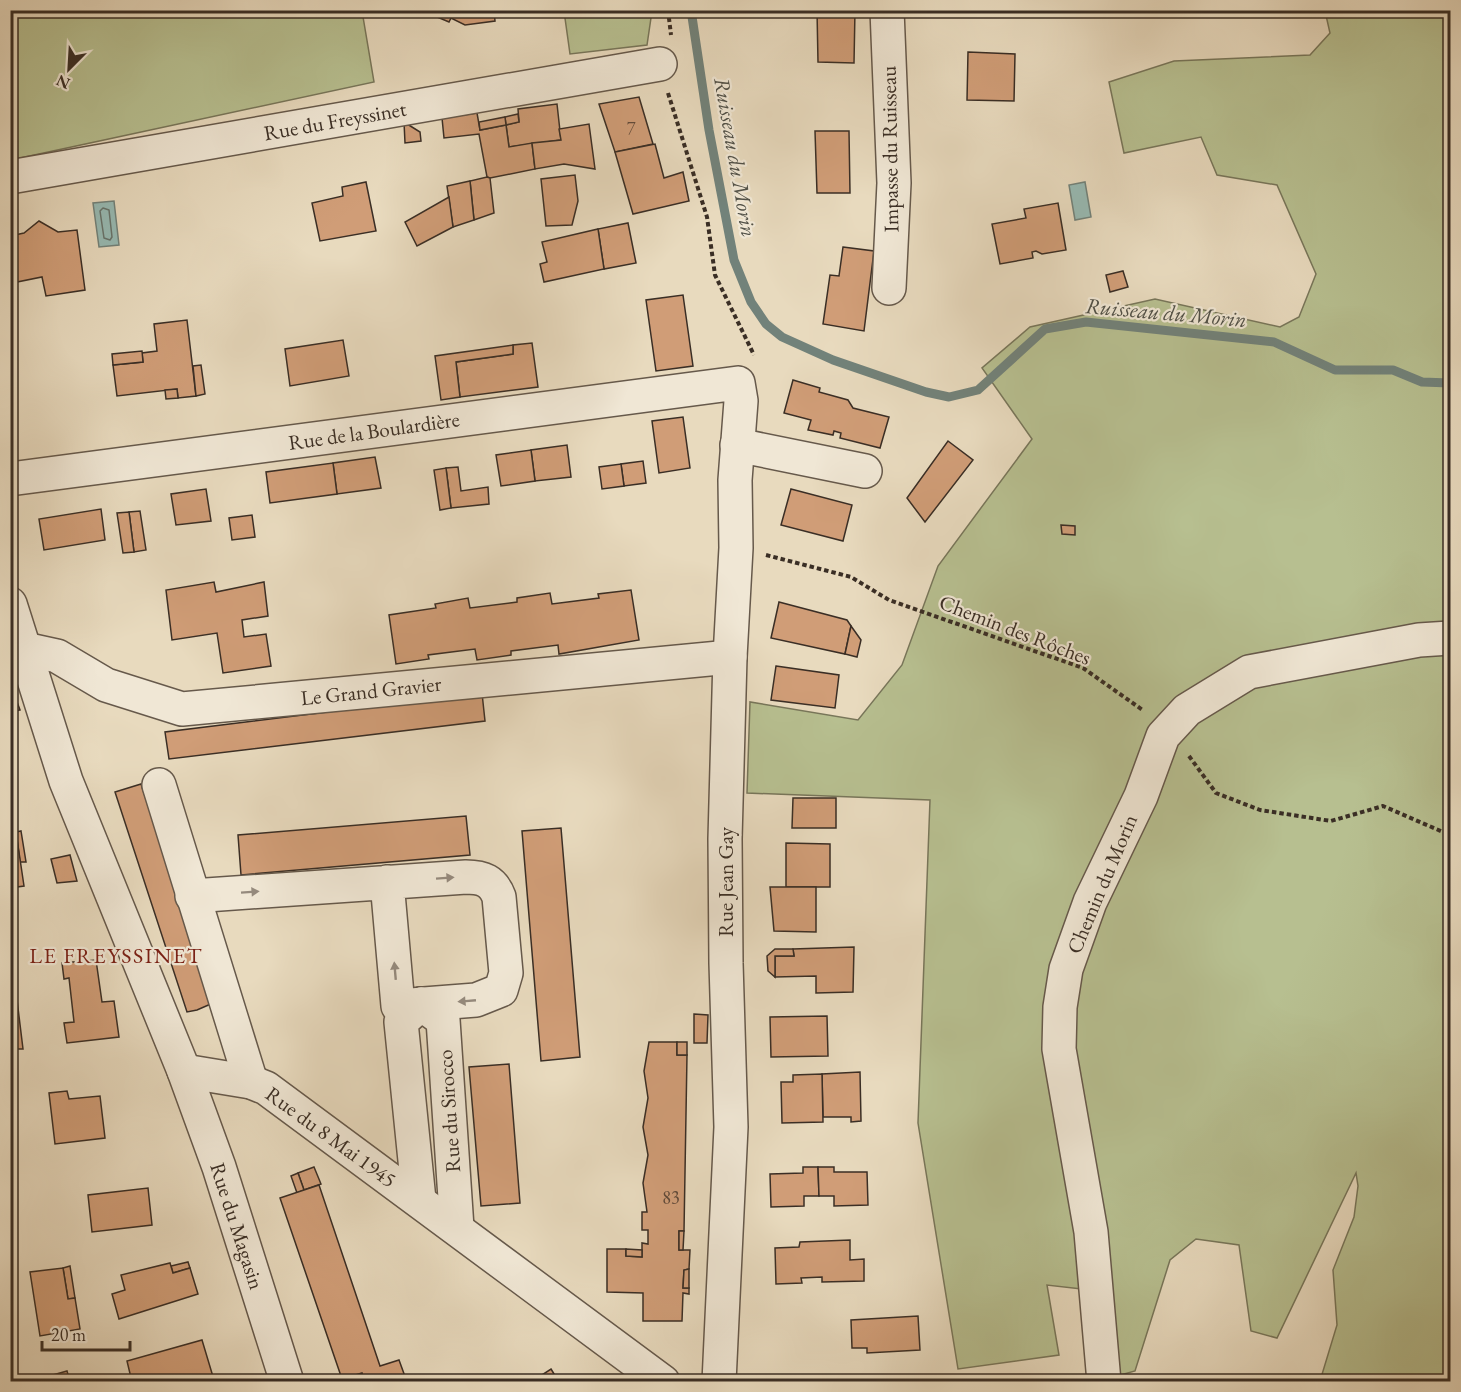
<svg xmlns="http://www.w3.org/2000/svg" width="1461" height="1392" font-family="'EB Garamond',serif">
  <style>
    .green { fill: #b7bf90; stroke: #78765a; stroke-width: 1.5 }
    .water { fill: #97bab3; stroke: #72827a; stroke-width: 1.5 }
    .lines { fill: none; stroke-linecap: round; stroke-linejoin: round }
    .shore { stroke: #68746c; stroke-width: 1.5 }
    .stream { stroke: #72827a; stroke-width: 9 }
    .building { fill: #d09d77; stroke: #3a2e25; stroke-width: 1.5 }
    .minor-casing { stroke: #66594b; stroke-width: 36 }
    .path { stroke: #3a2e25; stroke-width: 4; stroke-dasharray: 4.5 3; stroke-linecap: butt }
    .minor { stroke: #f0e7d5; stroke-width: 33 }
    .oneway { fill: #958a7d }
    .labels { text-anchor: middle; stroke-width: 4.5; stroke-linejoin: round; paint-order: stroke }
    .number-label { font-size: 18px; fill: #604a3a }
    .street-label { font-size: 21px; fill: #3a2e25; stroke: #f0e7d5 }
    .water-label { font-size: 22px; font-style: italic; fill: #515148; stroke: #f0e7d5 }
    .neighbourhood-label { font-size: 22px; letter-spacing: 1.5px; fill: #7a1f14; stroke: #f0e7d5 }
  </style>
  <rect width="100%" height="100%" fill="#e8dabe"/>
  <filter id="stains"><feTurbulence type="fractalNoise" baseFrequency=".00333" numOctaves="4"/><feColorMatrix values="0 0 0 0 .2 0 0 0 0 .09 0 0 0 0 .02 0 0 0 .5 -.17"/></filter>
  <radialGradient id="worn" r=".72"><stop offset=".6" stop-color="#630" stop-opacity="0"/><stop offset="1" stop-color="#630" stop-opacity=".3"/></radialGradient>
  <g class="green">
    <path d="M10,11H362L374,82L11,160Z"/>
    <path d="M564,11H652L647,45L570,54Z"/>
    <path d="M1325,11H1443L1450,29V1381H1320L1337,1325L1333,1270L1354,1217L1358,1186L1356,1173L1277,1338L1251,1331L1239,1245L1196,1239L1170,1260L1135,1371L1117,1376L1108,1292L1047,1285L1059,1355L958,1369L918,1123L930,800L747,793L750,702L858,720L902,665L938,566L1032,439L982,368L1030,327L1155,299L1280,327L1299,317L1316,274L1277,185L1217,175L1201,137L1124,153L1109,82L1174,61L1310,55L1330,33Z"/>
  </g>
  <g class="water">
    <path d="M1085,182L1091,217L1075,220L1069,185Z"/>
    <path d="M114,201L119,245L99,247L93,203Z"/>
  </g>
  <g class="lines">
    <path class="shore" d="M103,208L109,210L112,237L110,240L104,238L100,211Z"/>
    <path class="stream" d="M691,10L709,130L734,260L751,302L766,324L782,337L833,360L926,392L949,397L978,390L1045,329L1086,322L1274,342L1335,370H1393L1422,382L1450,383"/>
  </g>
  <g class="building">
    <path d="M494,10L495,21L465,25L451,18L449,22L423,11Z"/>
    <path d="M817,10H855L854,63L818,62Z"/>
    <path d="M968,52L1015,54L1014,101L967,100Z"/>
    <path d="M639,97L653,144L615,152L599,104Z"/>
    <path d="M557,104L561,140L509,147L506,125L519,122L518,109Z"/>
    <path d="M477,113L480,130L506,125L509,147L532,143L535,169L490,178L487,177L479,134L444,138L442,118Z"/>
    <path d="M518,114L519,122L506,125L505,117Z"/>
    <path d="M505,117L506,125L480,130L479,122Z"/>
    <path d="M404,122L420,132L421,141L405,143Z"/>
    <path d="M589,124L595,169L564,164L535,169L532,143L561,140L559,129Z"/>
    <path d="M815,131H849L850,193H817Z"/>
    <path d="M655,144L664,178L683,172L689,201L633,214L615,152Z"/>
    <path d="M575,175L578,201L572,225L546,226L541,179Z"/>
    <path d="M487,177L490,178L494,213L474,220L470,181Z"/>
    <path d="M470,181L474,220L453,227L447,186Z"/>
    <path d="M366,182L376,231L320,241L312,203L343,196L342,187Z"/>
    <path d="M449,197L453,227L417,246L405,222Z"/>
    <path d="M1058,203L1066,250L1042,254L1036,251L1032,252L1033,258L1000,264L992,224L1026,218L1024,209Z"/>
    <path d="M39,221L58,232L77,230L85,290L46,296L42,277L12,283L10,236L24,233Z"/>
    <path d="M628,223L636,263L604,269L598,229Z"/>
    <path d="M598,229L604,269L544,282L540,264L547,262L542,242Z"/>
    <path d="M843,247L874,251L864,331L823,324L830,275L839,276Z"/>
    <path d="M1123,271L1128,287L1110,292L1106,275Z"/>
    <path d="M683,295L693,366L656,371L646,300Z"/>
    <path d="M187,320L196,396L178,398L177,389L117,396L113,365L143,362L142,353L157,351L154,324Z"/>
    <path d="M343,340L349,376L290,386L285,349Z"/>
    <path d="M532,343L538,387L460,397L456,362L513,354V345Z"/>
    <path d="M513,345V354L456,362L460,397L441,400L435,356Z"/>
    <path d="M142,351L143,362L113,365L112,354Z"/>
    <path d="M201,365L205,394L196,396L193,366Z"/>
    <path d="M793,380L820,388L819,392L848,400L853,408L889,417L880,448L840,438L841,433L834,431L833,435L808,430L811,420L784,413Z"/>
    <path d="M177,389L178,398L166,399L165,390Z"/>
    <path d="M683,417L690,468L659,473L652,421Z"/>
    <path d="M948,441L973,460L925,522L907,498Z"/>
    <path d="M567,445L571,477L535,481L531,450Z"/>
    <path d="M531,450L535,481L501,486L496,455Z"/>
    <path d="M375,457L381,488L337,494L333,463Z"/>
    <path d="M643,461L646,483L624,486L621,464Z"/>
    <path d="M333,463L337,494L270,503L266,472Z"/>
    <path d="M621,464L624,486L602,489L599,467Z"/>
    <path d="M458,467L461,491L488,487L489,504L451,508L446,468Z"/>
    <path d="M446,468L451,508L440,510L434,470Z"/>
    <path d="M206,489L211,521L176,525L171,494Z"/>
    <path d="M791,489L852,505L843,541L781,525Z"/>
    <path d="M101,509L105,540L44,550L39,519Z"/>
    <path d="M140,511L146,550L134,552L129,512Z"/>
    <path d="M129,512L134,552L123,553L117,513Z"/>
    <path d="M252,515L255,537L232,540L229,518Z"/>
    <path d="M1061,525L1075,526V535L1062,534Z"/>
    <path d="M214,582L216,592L264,582L268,616L242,620L244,637L266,634L271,666L223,673L217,633L172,640L166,590Z"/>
    <path d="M631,590L639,640L559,654L558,645L511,651V655L477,660L475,649L428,655L429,659L396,664L389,615L436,608L435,604L468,598L470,608L517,602V598L550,593L552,604L599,598L598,594Z"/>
    <path d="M779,602L847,620L851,626L845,654L771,638Z"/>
    <path d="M851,626L861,640L857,657L845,654Z"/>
    <path d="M776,666L839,675L835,708L771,700Z"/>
    <path d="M10,683L20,710L10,712Z"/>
    <path d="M482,693L485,721L169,759L165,732Z"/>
    <path d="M141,784L213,1003L197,1010L187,1012L115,792Z"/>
    <path d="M793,798H836V828H792Z"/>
    <path d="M466,816L470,855L241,875L238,835Z"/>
    <path d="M561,828L580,1057L541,1061L522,831Z"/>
    <path d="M21,831L26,862H20L16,832Z"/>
    <path d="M16,832L24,886L10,888V833Z"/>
    <path d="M786,843L830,844V887H786Z"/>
    <path d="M70,855L77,881L57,883L51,859Z"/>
    <path d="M770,887H816V932L774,931Z"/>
    <path d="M854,947L853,992L816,993V976L775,977V956H794L793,949Z"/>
    <path d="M775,949H793L794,956H775V977L768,971L767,956Z"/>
    <path d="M96,960L102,1002L114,1001L119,1037L67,1043L64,1023L74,1022L69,978L64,979L62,963Z"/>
    <path d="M13,967L23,1049H10V968Z"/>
    <path d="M694,1014L708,1015L707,1043H694Z"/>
    <path d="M827,1016L828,1056L771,1057L770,1017Z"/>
    <path d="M649,1042H677V1055H687L684,1231H679V1250H690L689,1269L684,1270L683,1288H689V1294L683,1293L682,1321H643V1293L607,1292V1249H626V1256L642,1257V1243L648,1244V1230H642V1212H647L643,1183L648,1155L643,1127L648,1098L644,1071Z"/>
    <rect x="677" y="1042" width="10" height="13"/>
    <path d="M509,1064L520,1203L481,1206L469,1067Z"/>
    <path d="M860,1072L861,1121L851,1122V1117H823L822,1074Z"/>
    <path d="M822,1074L823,1122L782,1123L781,1082H793V1075Z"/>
    <path d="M67,1091L69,1099L100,1096L105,1138L55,1144L49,1093Z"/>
    <path d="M314,1167L321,1184L304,1190L298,1173Z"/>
    <path d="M803,1167H818L819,1196H804V1206L771,1207L770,1174L803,1173Z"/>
    <path d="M818,1167H834V1172H867L868,1205L834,1206V1196H819Z"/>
    <path d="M298,1173L304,1190L297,1193L291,1176Z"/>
    <path d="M319,1185L380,1366L399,1360L407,1382H365L362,1373L342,1379L280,1198Z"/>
    <path d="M148,1188L152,1225L92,1232L88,1195Z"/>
    <path d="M679,1231H684L683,1250H679Z"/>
    <path d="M850,1240V1260L864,1259V1281L822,1282V1277L801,1278L802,1283L776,1284L775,1248L799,1247L800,1242Z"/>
    <path d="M626,1249L642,1250V1257L626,1256Z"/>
    <path d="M188,1262L190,1268L173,1273L171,1266Z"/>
    <path d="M170,1263L173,1273L190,1268L198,1294L119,1319L112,1294L125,1290L121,1275Z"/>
    <path d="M70,1266L75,1298L68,1299L63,1268Z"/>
    <path d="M63,1268L68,1299L75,1298L80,1329L40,1336L30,1272Z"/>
    <path d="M689,1269V1288H683L684,1270Z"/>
    <path d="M918,1316L920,1350L867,1353V1348H852L851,1320Z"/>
    <path d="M202,1340L214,1380L132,1382L127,1361Z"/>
    <path d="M551,1369L559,1382H531Z"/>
    <path d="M67,1371L70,1382H35V1380Z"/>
  </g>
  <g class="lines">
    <g class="minor-casing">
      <g id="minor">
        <path d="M887,10L894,183L889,288"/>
        <path d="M10,177L660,64"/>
        <path d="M737,445L865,471"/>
        <path d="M10,479L738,383L741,401L735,480L736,548L730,657L725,839L726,963L731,1127L719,1382"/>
        <path d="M10,604L66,781L184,1071L219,1167L287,1382"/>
        <path d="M25,649L57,656L106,685L182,709L730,657"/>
        <path d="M159,785L251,1082"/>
        <path d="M192,896L466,877C483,877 493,881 499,897L506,973L501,990L476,1000L398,1006L387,882"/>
        <path d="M421,1004L443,1020L457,1228"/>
        <path d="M184,1071L251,1082L266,1088L663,1382"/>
        <path d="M419,1200L401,1022L421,1004"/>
        <path d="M1104,1382L1091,1232L1059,1049L1060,1007L1066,969L1090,902L1141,796L1163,736L1187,710L1249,672L1419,640L1450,638"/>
      </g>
    </g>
    <g class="path">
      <path d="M668,10L671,35"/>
      <path d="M668,93L707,217L715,275L754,355"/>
      <path d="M766,555L851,577L889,600L1083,668L1144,711"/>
      <path d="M1189,756L1216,793L1260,810L1331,821L1383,806L1450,835"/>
    </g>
    <use href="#minor" class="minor"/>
  </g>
  <defs><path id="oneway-solid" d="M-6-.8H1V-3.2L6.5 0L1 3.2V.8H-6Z" transform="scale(1.5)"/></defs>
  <g class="oneway">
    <use href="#oneway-solid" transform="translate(445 878) rotate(-4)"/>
    <use href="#oneway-solid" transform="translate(250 892) rotate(-4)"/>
    <use href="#oneway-solid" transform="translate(395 971) rotate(-95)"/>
    <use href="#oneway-solid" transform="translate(467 1001) rotate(175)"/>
  </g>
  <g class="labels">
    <g class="number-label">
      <text x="631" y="135">7</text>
      <text x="671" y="1204">83</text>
    </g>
    <g class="street-label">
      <text transform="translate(335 121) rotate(-10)" y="7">Rue du Freyssinet</text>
      <text transform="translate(890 149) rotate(-91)" y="7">Impasse du Ruisseau</text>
      <text transform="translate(374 431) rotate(-8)" y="7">Rue de la Boulardière</text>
      <text transform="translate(1015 630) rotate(21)" y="7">Chemin des Rôches</text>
      <text transform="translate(371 691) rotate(-6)" y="7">Le Grand Gravier</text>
      <text transform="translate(726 882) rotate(-90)" y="7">Rue Jean Gay</text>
      <text transform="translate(1102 884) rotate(-67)" y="7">Chemin du Morin</text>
      <text transform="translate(449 1111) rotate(-94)" y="7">Rue du Sirocco</text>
      <text transform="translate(331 1137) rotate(36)" y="7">Rue du 8 Mai 1945</text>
      <text transform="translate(237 1226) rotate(72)" y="7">Rue du Magasin</text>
    </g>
    <g class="water-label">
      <text transform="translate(736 157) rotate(80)" y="8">Ruisseau du Morin</text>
      <text transform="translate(1166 312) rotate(5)" y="8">Ruisseau du Morin</text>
    </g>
    <g class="neighbourhood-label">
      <text x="116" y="963">LE FREYSSINET</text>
    </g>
  </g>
  <rect width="1461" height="1392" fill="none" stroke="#e8dabe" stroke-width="36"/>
  <rect x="12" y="12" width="1437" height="1368" fill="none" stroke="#3a2e25" stroke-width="3"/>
  <rect x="18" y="18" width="1425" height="1356" fill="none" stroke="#3a2e25" stroke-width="1.5"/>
  <g transform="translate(69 69) rotate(204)" stroke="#f0e7d5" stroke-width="4.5" paint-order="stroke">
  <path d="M0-4.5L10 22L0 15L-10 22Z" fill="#3a2e25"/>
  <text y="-9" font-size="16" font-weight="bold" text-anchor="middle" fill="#3a2e25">N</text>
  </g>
  <path d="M42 1341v9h88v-9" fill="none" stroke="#3a2e25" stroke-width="3"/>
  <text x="51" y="1341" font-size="18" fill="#3a2e25" stroke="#f0e7d5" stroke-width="4.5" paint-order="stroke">20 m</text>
  <rect width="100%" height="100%" filter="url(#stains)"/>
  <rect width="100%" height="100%" fill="url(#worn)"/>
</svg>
